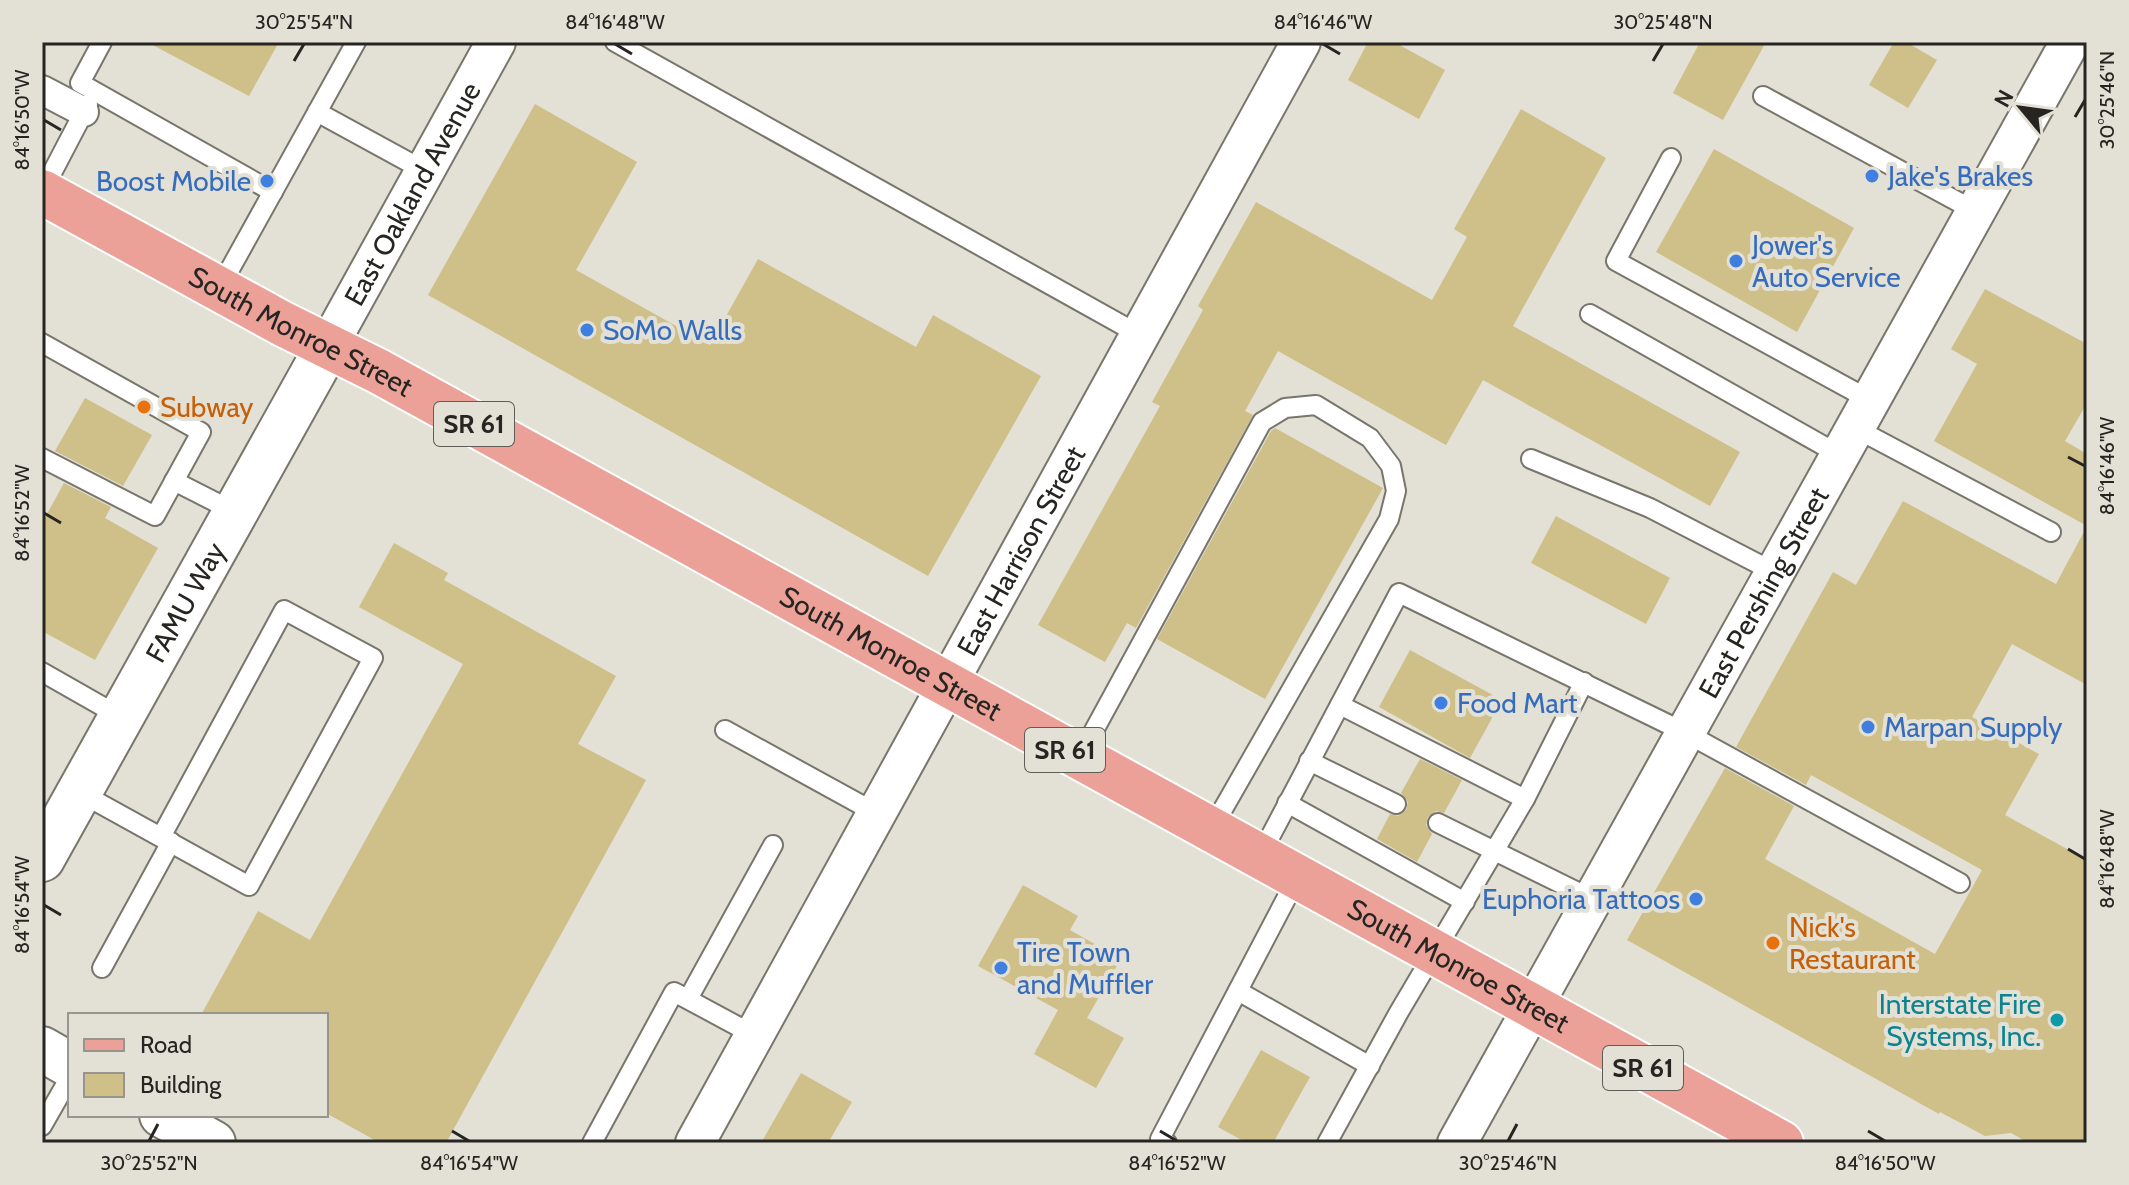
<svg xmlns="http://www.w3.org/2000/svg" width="2129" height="1185" font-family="Cabin,sans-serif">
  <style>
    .building { fill: #cfbf89 }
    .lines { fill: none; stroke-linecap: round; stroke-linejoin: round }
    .service-casing { stroke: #78756b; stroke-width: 22 }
    .pedestrian-casing { stroke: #78756b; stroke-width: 32 }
    .minor-casing { stroke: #78756b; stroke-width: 42 }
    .tertiary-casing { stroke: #78756b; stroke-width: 48 }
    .primary-casing { stroke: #fff; stroke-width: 48 }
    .service { stroke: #fff; stroke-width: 18 }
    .pedestrian { stroke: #fff; stroke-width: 28 }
    .minor { stroke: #fff; stroke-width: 38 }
    .tertiary { stroke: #fff; stroke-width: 44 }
    .primary { stroke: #eba098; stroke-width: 44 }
    .ticks { fill: none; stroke: #262521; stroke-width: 3 }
    .shop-dot { fill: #3f7fe0; stroke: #e3e0d5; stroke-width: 3 }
    .food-dot { fill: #e8710a; stroke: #e3e0d5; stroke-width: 3 }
    .culture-dot { fill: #0f9aa8; stroke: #e3e0d5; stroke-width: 3 }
    .labels { text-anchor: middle; stroke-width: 8; stroke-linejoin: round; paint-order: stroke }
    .shield { fill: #e3e0d5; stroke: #5f5d57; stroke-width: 2 }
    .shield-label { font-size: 26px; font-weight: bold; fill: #262521 }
    .shop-label { font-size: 28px; fill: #366cbe; stroke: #e3e0d5; text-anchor: start }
    .street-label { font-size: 28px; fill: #262521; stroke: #e3e0d5 }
    .food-label { font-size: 28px; fill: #c56008; stroke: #e3e0d5; text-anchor: start }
    .culture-label { font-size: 28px; fill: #0d838f; stroke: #e3e0d5; text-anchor: end }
    .neatline { fill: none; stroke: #262521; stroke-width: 3 }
    .ticks-label { font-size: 20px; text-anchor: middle; fill: #262521 }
  </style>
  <rect width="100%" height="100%" fill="#e3e0d5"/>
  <g class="building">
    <path d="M147,42H279L249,96Z"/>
    <path d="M1368,42H1394L1445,70L1419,119L1348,80Z"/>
    <path d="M1700,42H1766L1723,120L1673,93Z"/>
    <path d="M1894,42H1906L1937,60L1908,108L1869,85Z"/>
    <path d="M535,104L637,162L576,270L710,345L758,259L916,347L933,315L1041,376L928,576L428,295Z"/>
    <path d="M1521,109L1606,158L1513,326L1740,452L1710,506L1483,380L1446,445L1278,351L1245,411L1253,415L1136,628L1127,623L1105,662L1038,625L1160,406L1152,402L1203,310L1198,306L1256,202L1432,300L1467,237L1454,229Z"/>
    <path d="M1714,149L1854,228L1797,332L1656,252Z"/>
    <path d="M1985,289L2087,344V403L2065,441L2087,454V526L1934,441L1977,364L1951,349Z"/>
    <path d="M85,398L152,435L123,486L55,451Z"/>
    <path d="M1275,428L1383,488L1265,699L1157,639L1271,431Z"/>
    <path d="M64,483L111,507L105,518L158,548L95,660L42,631V523Z"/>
    <path d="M1903,501L2056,584L2087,526V685L2012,644L1972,717L2039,754L2005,815L2087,860V1143H2029L2011,1133L1985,1136L1940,1112L1939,1114L1627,940L1725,768L1794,806L1765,859L1935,954L1982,870L1811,775L1806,785L1736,747L1833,572L1856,585Z"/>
    <path d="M1556,516L1670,578L1646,624L1531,563Z"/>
    <path d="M394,543L448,573L444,580L616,676L578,744L646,780L446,1143H380L326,1113V1015H201L258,911L310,940L463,664L359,607Z"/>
    <path d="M1410,650L1502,700L1470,758L1379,707Z"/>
    <path d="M1420,759L1462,780L1444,813L1436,811L1428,817L1426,825L1432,834L1417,862L1377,839L1390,814L1398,816L1406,810L1408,802L1401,793Z"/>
    <path d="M1023,885L1078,916L1070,930L1121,959L1087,1018L1124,1038L1096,1088L1034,1054L1058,1010L978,966Z"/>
    <path d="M1261,1050L1310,1077L1273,1143H1247L1218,1127Z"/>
    <path d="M801,1073L852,1102L828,1143H761Z"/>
  </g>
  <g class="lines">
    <g class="service-casing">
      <g id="service">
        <path d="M102,42L80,83L273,192"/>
        <path d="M615,42L1140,335"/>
        <path d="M1763,96L1975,211"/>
        <path d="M317,112L425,171"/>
        <path d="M1671,158L1616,261L1870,400"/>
        <path d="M42,192L88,104"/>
        <path d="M219,289L356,42"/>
        <path d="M1590,314L1840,455"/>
        <path d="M42,343L201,432L155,516L42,458"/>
        <path d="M1855,428L2051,532"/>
        <path d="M1531,459L1650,508L1774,572"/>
        <path d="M174,481L235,512"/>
        <path d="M42,672L121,717"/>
        <path d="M725,730L876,813"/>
        <path d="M1079,758L1262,422L1285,408L1316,405L1370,438L1391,466L1396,491L1389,519L1211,830"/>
        <path d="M1309,761L1396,804"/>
        <path d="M79,792L249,886L373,658L284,610L161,837"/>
        <path d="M1525,799L1584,682"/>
        <path d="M1287,803L1465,902"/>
        <path d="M1438,823L1592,899"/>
        <path d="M1260,856L1399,593L1684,732L1960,883"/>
        <path d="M102,968L171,842"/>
        <path d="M1238,991L1370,1066"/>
        <path d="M688,999L773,845"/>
        <path d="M42,1126L70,1077"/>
        <path d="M592,1143L674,992L754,1035"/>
        <path d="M1167,1143L1160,1139L1297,878"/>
        <path d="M1327,1143L1399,1012L1525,799L1340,705"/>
      </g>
    </g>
    <g class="pedestrian-casing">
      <path id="pedestrian" d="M42,90L84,112"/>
    </g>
    <g class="minor-casing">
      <g id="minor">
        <path id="s1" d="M328,346L496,42"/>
        <path id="s2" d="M695,1143L1301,42"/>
        <path id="s3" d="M1457,1143L2070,42"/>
      </g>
    </g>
    <g class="tertiary-casing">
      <g id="tertiary">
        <path id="s4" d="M42,859L328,346"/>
        <path d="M42,1049L70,1065"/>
        <path d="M162,1115L213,1143"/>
      </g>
    </g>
    <g class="primary-casing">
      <g id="primary">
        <path id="s5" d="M42,192L283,324L378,371L1781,1143"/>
      </g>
    </g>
    <use href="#service" class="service"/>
    <use href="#pedestrian" class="pedestrian"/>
    <use href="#minor" class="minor"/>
    <use href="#tertiary" class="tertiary"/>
    <use href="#primary" class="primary"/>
  </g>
  <path class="ticks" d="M615,44L632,54M1323,44L1340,54M294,61L304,44M1653,61L1663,44M2075,117L2085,100M44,120L61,130M2068,457L2085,466M44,513L61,523M2068,849L2085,859M44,905L61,915M452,1131L469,1141M1160,1131L1177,1141M1868,1131L1885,1141M149,1141L158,1124M1508,1141L1517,1124"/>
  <g class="shop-dot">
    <circle cx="1872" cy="176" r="8"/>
    <circle cx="267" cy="181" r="8"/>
    <circle cx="1736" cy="261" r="8"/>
    <circle cx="587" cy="330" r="8"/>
    <circle cx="1441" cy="703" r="8"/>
    <circle cx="1868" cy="727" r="8"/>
    <circle cx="1696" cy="899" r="8"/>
    <circle cx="1001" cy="968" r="8"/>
  </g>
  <g class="food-dot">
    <circle cx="144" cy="407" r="8"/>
    <circle cx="1773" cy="943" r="8"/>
  </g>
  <circle class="culture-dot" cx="2057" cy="1020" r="8"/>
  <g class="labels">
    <g class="shield">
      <rect x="434" y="402" width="80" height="44" rx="6"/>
      <rect x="1025" y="728" width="80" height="44" rx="6"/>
      <rect x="1603" y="1046" width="80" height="44" rx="6"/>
    </g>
    <g class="shield-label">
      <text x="474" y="433">SR 61</text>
      <text x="1065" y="759">SR 61</text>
      <text x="1643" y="1077">SR 61</text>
    </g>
    <g class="shop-label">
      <text x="1888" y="186">Jake's Brakes</text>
      <text x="251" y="191" text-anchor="end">Boost Mobile</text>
      <text x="1752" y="255">Jower's<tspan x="1752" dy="32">Auto Service</tspan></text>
      <text x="603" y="340">SoMo Walls</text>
      <text x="1457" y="713">Food Mart</text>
      <text x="1884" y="737">Marpan Supply</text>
      <text x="1680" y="909" text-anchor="end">Euphoria Tattoos</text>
      <text x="1017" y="962">Tire Town<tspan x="1017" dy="32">and Muffler</tspan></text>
    </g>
    <g class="street-label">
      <text dy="10" stroke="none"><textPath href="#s1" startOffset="174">East Oakland Avenue</textPath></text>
      <text dy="10" stroke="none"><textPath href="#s5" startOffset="294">South Monroe Street</textPath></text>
      <text dy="10" stroke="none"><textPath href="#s2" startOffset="676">East Harrison Street</textPath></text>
      <text dy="10" stroke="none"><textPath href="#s3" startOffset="630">East Pershing Street</textPath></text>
      <text dy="10" stroke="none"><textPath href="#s4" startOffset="294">FAMU Way</textPath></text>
      <text dy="10" stroke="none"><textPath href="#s5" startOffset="966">South Monroe Street</textPath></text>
      <text dy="10" stroke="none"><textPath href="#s5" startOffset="1614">South Monroe Street</textPath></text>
    </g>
    <g class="food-label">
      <text x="160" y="417">Subway</text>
      <text x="1789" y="937">Nick's<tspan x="1789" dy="32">Restaurant</tspan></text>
    </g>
    <g class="culture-label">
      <text x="2041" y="1014">Interstate Fire<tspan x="2041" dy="32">Systems, Inc.</tspan></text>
    </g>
  </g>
  <rect width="2129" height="1185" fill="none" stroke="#e3e0d5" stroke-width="88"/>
  <rect x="68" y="1013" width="260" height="104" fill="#e3e0d5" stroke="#97958d" stroke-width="2"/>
  <rect x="84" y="1039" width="40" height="12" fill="#eba098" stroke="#97958d" stroke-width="2"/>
  <text x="140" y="1053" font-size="24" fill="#262521">Road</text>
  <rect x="84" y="1073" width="40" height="24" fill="#cfbf89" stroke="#97958d" stroke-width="2"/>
  <text x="140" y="1093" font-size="24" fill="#262521">Building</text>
  <g transform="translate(2021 108) rotate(299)" stroke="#e3e0d5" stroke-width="6" paint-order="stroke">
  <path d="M0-6L14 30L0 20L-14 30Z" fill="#262521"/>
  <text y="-12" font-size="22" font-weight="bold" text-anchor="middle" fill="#262521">N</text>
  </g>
  <rect x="44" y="44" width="2041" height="1097" class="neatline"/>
  <g class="ticks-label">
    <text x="304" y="29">30°25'54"N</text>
    <text x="615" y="29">84°16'48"W</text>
    <text x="1323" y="29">84°16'46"W</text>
    <text x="1663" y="29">30°25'48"N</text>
    <text transform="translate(2107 100) rotate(-90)" y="7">30°25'46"N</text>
    <text transform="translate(22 120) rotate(-90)" y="7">84°16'50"W</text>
    <text transform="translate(2107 466) rotate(-90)" y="7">84°16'46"W</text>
    <text transform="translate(22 513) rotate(-90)" y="7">84°16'52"W</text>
    <text transform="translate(2107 859) rotate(-90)" y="7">84°16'48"W</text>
    <text transform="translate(22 905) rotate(-90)" y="7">84°16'54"W</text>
    <text x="149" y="1170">30°25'52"N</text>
    <text x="469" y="1170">84°16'54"W</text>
    <text x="1177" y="1170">84°16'52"W</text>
    <text x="1508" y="1170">30°25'46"N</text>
    <text x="1885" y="1170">84°16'50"W</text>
  </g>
</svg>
